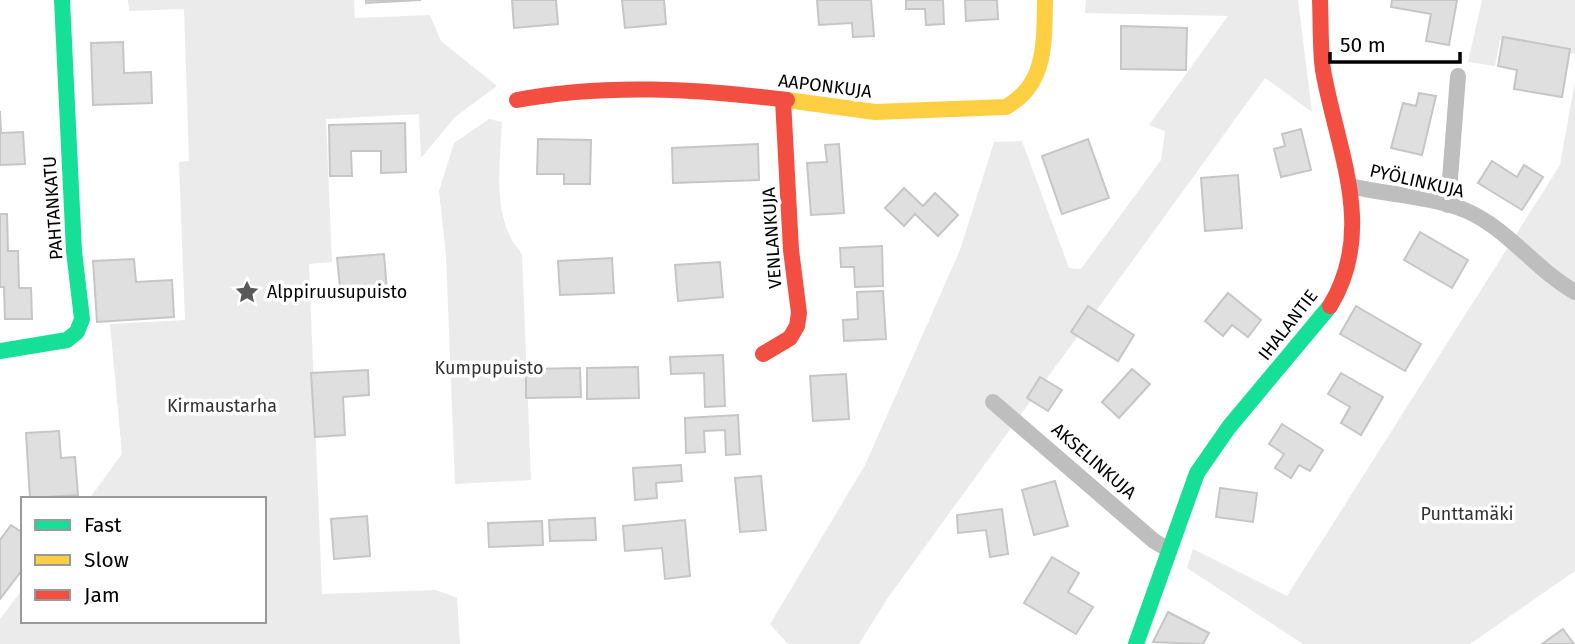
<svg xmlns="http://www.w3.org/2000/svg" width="1575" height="644" font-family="'Fira Sans',sans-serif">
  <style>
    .green { fill: #ebebeb }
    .building { fill: #dfdfdf; stroke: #c6c6c6; stroke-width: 2 }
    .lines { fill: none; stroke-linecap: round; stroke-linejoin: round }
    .street { stroke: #bebebe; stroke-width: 16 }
    .fast { stroke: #16e098; stroke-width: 16 }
    .slow { stroke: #ffcf43; stroke-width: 16 }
    .jam { stroke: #f24e42; stroke-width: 16 }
    .labels { text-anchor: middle; stroke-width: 7; stroke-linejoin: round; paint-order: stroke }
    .street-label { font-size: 18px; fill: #000; stroke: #fff }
    .poi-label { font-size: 18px; fill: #000; stroke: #fff; text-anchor: start }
    .park-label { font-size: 18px; fill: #323232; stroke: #fff }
  </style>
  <rect width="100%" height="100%" fill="#fff"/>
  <g class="green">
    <path d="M128,0H354L355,18L430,15L441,41L497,86L455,117L421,158L419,114L326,119L332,262L309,264L322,594L436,590L457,598L460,644H0V619L23,589V621H264V499H89L122,454L110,324L185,320L179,162L189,161L184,9L129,11Z"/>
    <path d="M1086,0H1298L1312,112L1265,78L887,599L859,644H788L770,624L865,465L960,250L994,142L1022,141L1069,268L1081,269L1161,160L1165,131L1149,125L1228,16L1085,13Z"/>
    <path d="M1482,0H1575V54L1500,40L1495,66L1468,62Z"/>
    <path d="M1575,81V571L1470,644H1303L1187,568L1193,549L1287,596L1560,165Z"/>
    <path d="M489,119L502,122C500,165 491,220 522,254L531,480L455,484L446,256L439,191L454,143Z"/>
  </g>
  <g class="building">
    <path d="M366,0H421L366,3Z"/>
    <path d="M512,0H556L558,24L514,28Z"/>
    <path d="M622,0H664L666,24L625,28Z"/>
    <path d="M817,0H871L874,36L853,37L852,23L819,25Z"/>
    <path d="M906,0H943L944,24L926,25L925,9H906Z"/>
    <path d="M965,0H997L998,19L966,21Z"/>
    <path d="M1392,0H1457L1449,45L1426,41L1431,14L1391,7Z"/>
    <path d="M1121,26L1187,28L1186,70L1121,69Z"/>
    <path d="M1503,37L1570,49L1562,97L1514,89L1517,70L1498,66Z"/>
    <path d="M123,42L124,73L151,72L152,103L93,105L91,43Z"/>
    <path d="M1419,93L1436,96L1422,155L1391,148L1403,103L1416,106Z"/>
    <path d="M0,111L1,133L23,132L25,164L0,165Z"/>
    <path d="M405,123L406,172L381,173V151H351L352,176H330L329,125Z"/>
    <path d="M1301,129L1311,170L1281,177L1274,149L1285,146L1282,134Z"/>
    <path d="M538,139L591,140L590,184H564V174H537Z"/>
    <path d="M1088,139L1109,198L1062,214L1042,156Z"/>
    <path d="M758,144L759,180L673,183L672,148Z"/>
    <path d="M839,144L844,213L811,215L807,163L827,162L825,145Z"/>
    <path d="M1492,161L1517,177L1524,165L1543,177L1522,210L1478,183Z"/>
    <path d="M1238,175L1242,228L1205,231L1201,178Z"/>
    <path d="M904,188L923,206L935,193L958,215L938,236L915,214L904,226L885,208Z"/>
    <path d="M0,214H7L8,251H18L19,288H31L32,319H5L4,287H0Z"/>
    <path d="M1420,232L1468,260L1452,288L1404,260Z"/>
    <path d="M882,246L883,286L855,287L854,267H841L840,248Z"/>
    <path d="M384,254L387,292L341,296L337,258Z"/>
    <path d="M612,258L614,293L560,295L558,261Z"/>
    <path d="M134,259L136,282L172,280L174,317L97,322L93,261Z"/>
    <path d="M720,262L723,297L678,301L675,265Z"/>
    <path d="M883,291L886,339L844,341L843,320L858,319L857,292Z"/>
    <path d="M1228,293L1261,320L1248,337L1232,325L1223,336L1205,321Z"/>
    <path d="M1088,306L1134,335L1118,361L1071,332Z"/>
    <path d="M1356,306L1421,344L1405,371L1340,334Z"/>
    <path d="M723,355L725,406L705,407L704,373L671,374L670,357Z"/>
    <path d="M638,367L639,398L587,399V368Z"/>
    <path d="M580,368L581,397L526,398V369Z"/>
    <path d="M1132,369L1150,384L1119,418L1102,402Z"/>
    <path d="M368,370L369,395L343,397L345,435L315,437L311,373Z"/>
    <path d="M1341,373L1383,397L1361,435L1341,423L1350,407L1328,394Z"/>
    <path d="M846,374L849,419L813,421L810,376Z"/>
    <path d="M1040,377L1062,390L1048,411L1027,398Z"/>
    <path d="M738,415L740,454L726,455L725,430L704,431L705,452L686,453L685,418Z"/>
    <path d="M1282,424L1323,450L1310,471L1299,465L1291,478L1275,468L1284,454L1269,444Z"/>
    <path d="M59,431L61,458L75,457L78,495L30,498L26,433Z"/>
    <path d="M681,465L682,481L656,483L657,498L635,500L633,468Z"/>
    <path d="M761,476L766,530L740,532L735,478Z"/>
    <path d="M1055,481L1068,526L1034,535L1022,490Z"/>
    <path d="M1220,488L1257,493L1253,522L1216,517Z"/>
    <path d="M1002,509L1008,554L990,557L986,530L958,533L957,515Z"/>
    <path d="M367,516L370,556L334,559L331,519Z"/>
    <path d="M595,518L596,540L550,541L549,520Z"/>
    <path d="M685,520L690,576L665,579L662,548L625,551L623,526Z"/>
    <path d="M542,521L543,545L489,547L488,523Z"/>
    <path d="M11,525L23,533V569L0,599V540Z"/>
    <path d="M1052,557L1079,573L1068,592L1093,607L1076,634L1024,603Z"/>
    <path d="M1168,612L1209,633L1203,644L1153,642Z"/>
    <path d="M1563,629L1574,644H1542Z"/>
  </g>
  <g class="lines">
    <g class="street">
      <path d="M1350,186C1388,195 1432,196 1467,211C1508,229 1536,270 1575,292"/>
      <path d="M1448,205L1458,76"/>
      <path d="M993,402L1154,541L1169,550"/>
    </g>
    <g class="fast">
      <path d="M0,351L67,340L77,332L82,319L74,251L62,0"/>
      <path d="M1136,644L1197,473L1229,427L1330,306"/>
    </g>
    <path class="slow" d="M787,100L875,112L1006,107C1047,84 1044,42 1045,0"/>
    <g class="jam">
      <path d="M1320,0C1321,23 1320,48 1323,70C1337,150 1377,229 1330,306"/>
      <path d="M517,100C605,83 699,89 787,100"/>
      <path d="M763,354L790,338L797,326L799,313L791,250L783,100"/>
    </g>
  </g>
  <defs>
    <g id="sight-bare" transform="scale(1.89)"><path d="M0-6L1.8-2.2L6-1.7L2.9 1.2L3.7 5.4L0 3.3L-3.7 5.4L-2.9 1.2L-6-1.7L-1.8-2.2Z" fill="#595959" stroke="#fff" stroke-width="2.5" paint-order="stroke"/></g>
  </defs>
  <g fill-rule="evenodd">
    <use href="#sight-bare" x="247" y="292"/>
  </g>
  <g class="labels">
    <g class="street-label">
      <text transform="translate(825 86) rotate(7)" y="6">AAPONKUJA</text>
      <text transform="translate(1417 181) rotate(13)" y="6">PYÖLINKUJA</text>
      <text transform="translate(53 208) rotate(-94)" y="6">PAHTANKATU</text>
      <text transform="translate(772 238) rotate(-94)" y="6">VENLANKUJA</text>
      <text transform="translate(1288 325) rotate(-52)" y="6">IHALANTIE</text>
      <text transform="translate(1094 461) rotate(41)" y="6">AKSELINKUJA</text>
    </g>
    <g class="poi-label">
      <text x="267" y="298">Alppiruusupuisto</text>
    </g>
    <g class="park-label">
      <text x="489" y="374">Kumpupuisto</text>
      <text x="222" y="412">Kirmaustarha</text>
      <text x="1467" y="520">Punttamäki</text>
    </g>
  </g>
  <rect x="21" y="497" width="245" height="126" fill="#ffffff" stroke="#999999" stroke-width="2"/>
  <rect x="35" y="520" width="35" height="10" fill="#16e098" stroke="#999999" stroke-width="2"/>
  <text x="84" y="532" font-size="21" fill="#000000">Fast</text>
  <rect x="35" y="555" width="35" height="10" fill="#ffcf43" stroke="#999999" stroke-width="2"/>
  <text x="84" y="567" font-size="21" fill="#000000">Slow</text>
  <rect x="35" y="590" width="35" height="10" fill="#f24e42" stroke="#999999" stroke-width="2"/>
  <text x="84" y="602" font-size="21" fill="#000000">Jam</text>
  <path d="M1330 52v10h130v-10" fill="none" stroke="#000000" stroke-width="3.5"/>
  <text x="1340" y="52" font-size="21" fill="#000000" stroke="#ffffff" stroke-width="5" paint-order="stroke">50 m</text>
</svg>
